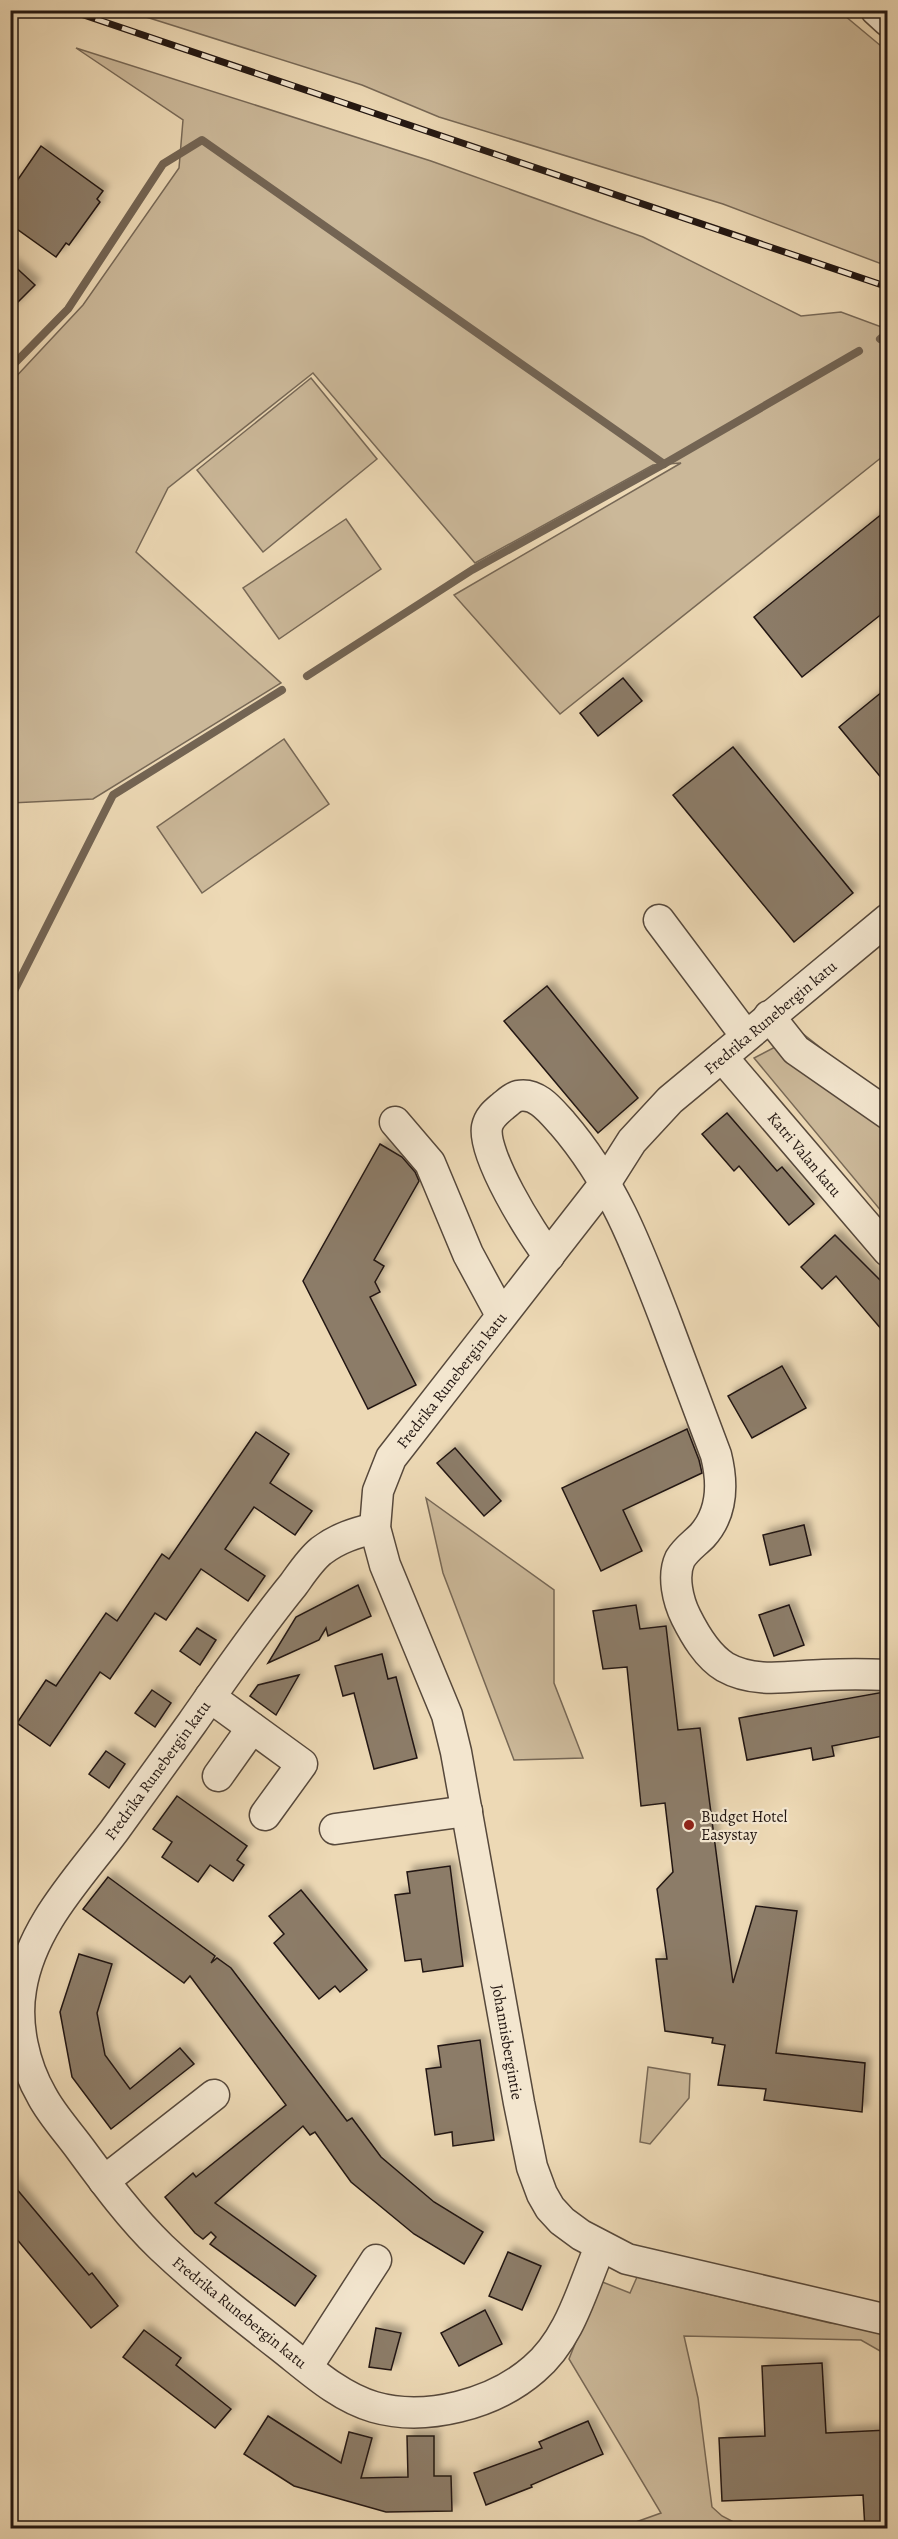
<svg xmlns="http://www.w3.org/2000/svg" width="898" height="2539" font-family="Alegreya,serif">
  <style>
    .green { fill: #cbb899; stroke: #776856; stroke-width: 1.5 }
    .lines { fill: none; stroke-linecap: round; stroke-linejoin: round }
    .stream { stroke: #736453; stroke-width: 8 }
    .building { fill: #8c7c67; stroke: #231712; stroke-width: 1.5; filter: url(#shadow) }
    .minor-casing { stroke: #56483b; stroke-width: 33 }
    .minor { stroke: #f3e6cf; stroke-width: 30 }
    .rail-casing { stroke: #231712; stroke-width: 7 }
    .rail { stroke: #f3e6cf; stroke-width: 4.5; stroke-dasharray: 14; stroke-linecap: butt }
    .poi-dot { fill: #8f2418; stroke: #f3e6cf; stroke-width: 2 }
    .labels { text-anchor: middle; stroke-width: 4.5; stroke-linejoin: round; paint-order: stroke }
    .street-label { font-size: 16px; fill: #231712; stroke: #f3e6cf }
    .poi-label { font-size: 16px; fill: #231712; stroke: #f3e6cf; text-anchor: start }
  </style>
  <defs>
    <filter id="shadow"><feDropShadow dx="5.5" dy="-5.5" stdDeviation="3" flood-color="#0004"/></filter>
  </defs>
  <rect width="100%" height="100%" fill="#edd9b5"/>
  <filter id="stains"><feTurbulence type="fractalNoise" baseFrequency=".00333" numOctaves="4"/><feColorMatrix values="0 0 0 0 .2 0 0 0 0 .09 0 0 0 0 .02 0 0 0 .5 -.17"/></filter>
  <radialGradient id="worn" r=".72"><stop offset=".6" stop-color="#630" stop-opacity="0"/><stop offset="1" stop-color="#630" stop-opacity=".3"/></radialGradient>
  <g class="green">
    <path d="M127,11H839L887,51V266L723,204L439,117L362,85Z"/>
    <path d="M76,48L431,161L643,237L801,316L841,312L887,329V453L560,714L454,595L681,463L653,465L475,563L313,373L168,488L136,552L281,683L93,799L11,803V382L83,305L179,168L183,120Z"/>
    <path d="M311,378L377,459L263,552L197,470Z"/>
    <path d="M346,519L381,569L279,639L243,588Z"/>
    <path d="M284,739L329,804L202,893L157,827Z"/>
    <path d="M802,1033L887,1100V1218L754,1058Z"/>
    <path d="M426,1498L554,1590V1683L583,1758L514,1760L443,1573Z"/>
    <path d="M648,2067L690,2074L689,2098L650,2144L640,2142Z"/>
    <path d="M637,2277L830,2323L887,2330V2355L861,2340L684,2336L698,2398L712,2507L722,2516L745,2528H713L714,2523H692L691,2528H619L661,2513L569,2359L600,2281L630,2293Z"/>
  </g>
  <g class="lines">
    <g class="stream">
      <path d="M880,339L886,334L888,326"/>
      <path d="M10,368L68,309L163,164L202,140L664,464"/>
      <path d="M307,676L472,570L664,464L859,351"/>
      <path d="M10,999L113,795L282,690"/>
    </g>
  </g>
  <g class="building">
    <path d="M41,146L103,191L97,199L100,202L69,245L66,243L56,257L10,224V191Z"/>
    <path d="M10,262L35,285L10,310Z"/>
    <path d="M888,509V609L802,677L754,617Z"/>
    <path d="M623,678L642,701L598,736L580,713Z"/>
    <path d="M888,687V786L839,727Z"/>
    <path d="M733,747L853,893L794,942L673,795Z"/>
    <path d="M547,986L638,1098L598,1133L504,1021Z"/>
    <path d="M727,1113L777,1171L782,1167L814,1204L789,1225L739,1166L734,1171L702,1134Z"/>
    <path d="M380,1144L402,1157L415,1172L419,1181L374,1260L384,1266L375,1282L380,1292L370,1297L416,1385L368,1409L303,1281Z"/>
    <path d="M835,1235L888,1288V1337L836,1276L822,1289L801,1267Z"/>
    <path d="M782,1366L806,1408L752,1438L728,1396Z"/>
    <path d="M687,1429L699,1460L702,1473L623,1510L642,1551L601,1571L562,1488Z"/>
    <path d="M256,1432L289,1454L270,1483L312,1511L295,1535L254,1507L225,1549L265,1576L248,1601L201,1569L166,1620L155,1613L110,1679L100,1672L50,1746L17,1723L46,1680L56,1686L106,1613L117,1621L162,1554L169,1559Z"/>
    <path d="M455,1448L501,1501L484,1516L437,1463Z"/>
    <path d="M804,1525L811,1555L770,1565L763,1535Z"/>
    <path d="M358,1585L371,1616L328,1636L326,1628L319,1640L268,1663L296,1617Z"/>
    <path d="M636,1605L640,1629L666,1626L678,1730L700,1728L733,1983L756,1906L797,1911L776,2053L865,2063L862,2112L764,2100L766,2089L718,2085L725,2045L712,2043L713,2038L665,2031L656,1959H667L657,1889L673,1872L665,1803L641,1806L627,1667L603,1669L593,1611Z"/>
    <path d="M789,1605L804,1645L774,1656L759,1615Z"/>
    <path d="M197,1628L216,1640L200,1665L180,1651Z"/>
    <path d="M382,1654L388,1679L396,1677L417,1758L374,1769L354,1693L343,1696L335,1666Z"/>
    <path d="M299,1675L276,1715L250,1696L258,1685Z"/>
    <path d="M152,1690L171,1703L155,1727L135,1713Z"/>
    <path d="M884,1692L888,1711V1735L832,1746L834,1756L813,1760L811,1748L747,1760L739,1718Z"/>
    <path d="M106,1751L125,1764L109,1788L89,1774Z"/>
    <path d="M177,1796L247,1846L237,1860L244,1865L233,1881L210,1865L198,1882L162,1857L172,1842L153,1829Z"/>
    <path d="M450,1866L463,1966L423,1972L421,1959L405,1961L395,1895L410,1893L407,1872Z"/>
    <path d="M108,1877L215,1956L211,1963L217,1958L231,1968L347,2121L352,2118L381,2157L434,2202L483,2232L464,2264L414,2234L351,2182L315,2132L310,2135L303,2126L215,2203L316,2276L295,2306L210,2244L216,2237L211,2232L203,2239L195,2233L165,2197L193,2173L196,2177L286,2105L190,1976L184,1983L83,1909Z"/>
    <path d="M301,1890L367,1970L340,1992L335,1986L319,1999L274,1943L284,1934L269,1916Z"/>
    <path d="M79,1954L112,1964L97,2013L105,2055L130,2089L180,2048L194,2064L111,2129L72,2077L60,2012Z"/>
    <path d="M480,2040L494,2140L453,2146L452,2132L435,2135L426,2069L441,2067L438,2046Z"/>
    <path d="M10,2181L89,2275L92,2273L118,2306L91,2328L10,2231Z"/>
    <path d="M508,2252L541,2266L522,2310L489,2296Z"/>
    <path d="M485,2310L502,2344L459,2366L441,2333Z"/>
    <path d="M376,2328L401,2333L391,2370L369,2367Z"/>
    <path d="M144,2330L181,2358L176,2365L231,2409L215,2428L123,2357Z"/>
    <path d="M822,2363L826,2433L888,2430V2529H865L863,2495L722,2501L719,2438L765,2436L762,2366Z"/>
    <path d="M268,2416L341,2463L349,2432L372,2438L361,2478L408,2477L407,2436H434V2476H451L452,2511L386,2512L294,2486L244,2454Z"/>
    <path d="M588,2421L603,2454L531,2485L532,2487L486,2505L474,2473L542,2448L539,2442Z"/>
  </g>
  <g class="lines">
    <g class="minor-casing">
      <g id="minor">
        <path d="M876,10L888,21"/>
        <path d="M888,919L670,1100L632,1141L606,1182L391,1458L378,1491L375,1528L385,1565L447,1715L456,1752L519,2103L532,2167L542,2194L550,2208L562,2221L581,2235L627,2259L888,2320"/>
        <path d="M659,920L746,1036"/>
        <path d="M769,1016L796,1050L888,1114"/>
        <path d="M722,1057L888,1251"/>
        <path d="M395,1122L430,1163L468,1254L501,1315"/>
        <path d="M549,1256C531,1234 482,1154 487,1127C489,1117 496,1112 503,1106C508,1102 513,1097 518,1096C537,1092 551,1111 562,1123C613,1182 637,1246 665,1319C682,1364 699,1409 716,1455C723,1483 723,1513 702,1536C694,1544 686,1549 680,1559C672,1576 678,1601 686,1617C695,1635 707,1656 725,1667C755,1684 790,1676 823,1675C845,1674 866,1674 888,1675"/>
        <path d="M375,1528C355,1533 338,1538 321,1551C310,1560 301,1574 293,1585C257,1629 225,1676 192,1723C166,1759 140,1795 114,1831C77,1880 31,1927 21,1989C15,2024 24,2065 42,2096C52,2115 68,2132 81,2150C106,2184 131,2218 161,2247C199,2283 240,2315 281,2347C309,2369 339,2397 374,2407C426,2422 494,2404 534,2369C570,2339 582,2289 600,2247"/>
        <path d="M210,1697L302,1764L265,1815"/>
        <path d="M218,1776L252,1728"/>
        <path d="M335,1829L467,1811"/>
        <path d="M104,2181L214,2095"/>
        <path d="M307,2367L376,2260"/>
      </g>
    </g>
    <use href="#minor" class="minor"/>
    <g class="rail-casing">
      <path id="rail" d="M69,10L888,287"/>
    </g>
    <use href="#rail" class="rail"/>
  </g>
  <circle class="poi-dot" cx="689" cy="1825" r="6"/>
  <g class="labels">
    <g class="street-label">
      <text transform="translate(770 1017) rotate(-40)" y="6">Fredrika Runebergin katu</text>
      <text transform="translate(805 1154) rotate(50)" y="6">Katri Valan katu</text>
      <text transform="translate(451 1380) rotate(-52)" y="6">Fredrika Runebergin katu</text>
      <text transform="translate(157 1770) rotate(-54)" y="6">Fredrika Runebergin katu</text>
      <text transform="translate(508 2042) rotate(80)" y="6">Johannisbergintie</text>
      <text transform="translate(240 2312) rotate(39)" y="6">Fredrika Runebergin katu</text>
    </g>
    <g class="poi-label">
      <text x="701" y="1822">Budget Hotel<tspan x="701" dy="18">Easystay</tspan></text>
    </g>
  </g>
  <rect width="898" height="2539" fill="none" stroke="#edd9b5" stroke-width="36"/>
  <rect x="12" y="12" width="874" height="2515" fill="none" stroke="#231712" stroke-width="3"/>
  <rect x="18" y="18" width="862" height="2503" fill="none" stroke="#231712" stroke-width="1.5"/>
  <rect width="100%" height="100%" filter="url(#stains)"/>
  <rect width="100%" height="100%" fill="url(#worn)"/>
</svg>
